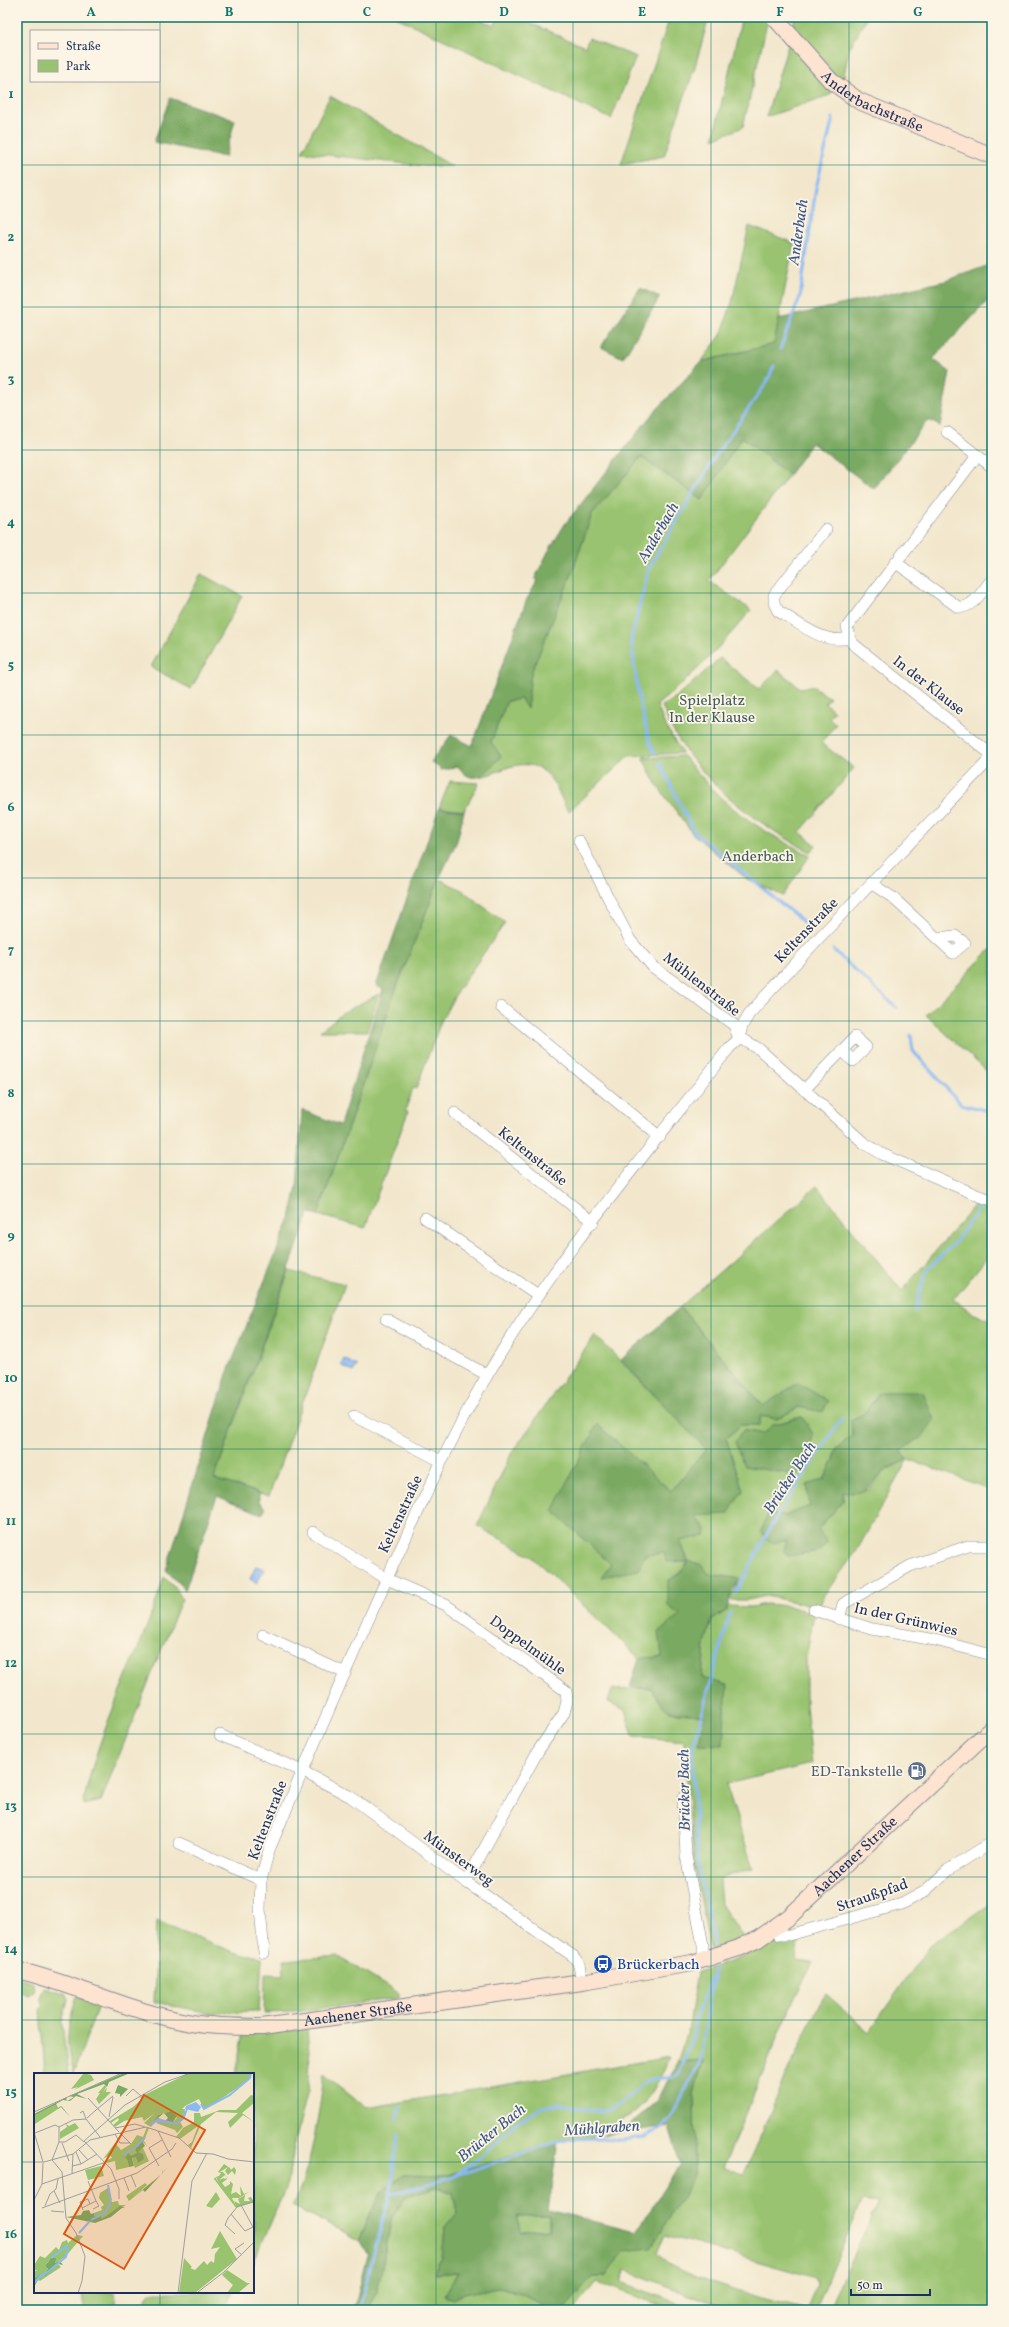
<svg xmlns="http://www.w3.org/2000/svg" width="1009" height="2327" font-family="Vollkorn,serif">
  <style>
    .green { fill: #99c36f; stroke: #5a7966; fill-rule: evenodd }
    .forest { fill: #7aa962; stroke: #4a6c60; fill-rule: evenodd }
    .water { fill: #8ab9f5; stroke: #5274aa }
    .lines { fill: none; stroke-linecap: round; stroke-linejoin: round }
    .stream { stroke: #8ab9f5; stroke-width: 3 }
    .minor-casing { stroke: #868b95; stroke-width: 12 }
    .secondary-casing { stroke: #868b95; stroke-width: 18 }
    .minor { stroke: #fff; stroke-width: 11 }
    .secondary { stroke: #fde4d1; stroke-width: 16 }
    .grid { fill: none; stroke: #0f766e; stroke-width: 1; stroke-opacity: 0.55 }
    .labels { text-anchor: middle; stroke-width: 3.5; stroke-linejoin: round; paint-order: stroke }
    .street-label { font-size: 15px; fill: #1b2f5e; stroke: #fcf5e5 }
    .park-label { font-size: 15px; fill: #415b63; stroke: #fcf5e5 }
    .service-label { font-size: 15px; fill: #4e5e75; stroke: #fcf5e5; text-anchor: end }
    .transit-label { font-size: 15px; fill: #164399; stroke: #fcf5e5; text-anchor: start }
    .water-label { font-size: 16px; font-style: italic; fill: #3c588b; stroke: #fcf5e5 }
    .inset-river { fill: none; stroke: #8ab9f5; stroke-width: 2 }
    .inset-road { fill: none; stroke: #9c9da0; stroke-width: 1 }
    .view { fill: #de5710; fill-opacity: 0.15; stroke: #de5710; stroke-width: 2 }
    .inset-edge { fill: none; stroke: #1b2f5e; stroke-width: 2 }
    .neatline { fill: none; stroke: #0f766e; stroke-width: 1.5 }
    .grid-label { font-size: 13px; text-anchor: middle; font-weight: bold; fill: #0f766e }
  </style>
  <rect width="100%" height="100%" fill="#fcf5e5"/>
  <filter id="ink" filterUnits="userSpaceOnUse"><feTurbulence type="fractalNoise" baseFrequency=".025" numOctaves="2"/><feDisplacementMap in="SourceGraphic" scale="8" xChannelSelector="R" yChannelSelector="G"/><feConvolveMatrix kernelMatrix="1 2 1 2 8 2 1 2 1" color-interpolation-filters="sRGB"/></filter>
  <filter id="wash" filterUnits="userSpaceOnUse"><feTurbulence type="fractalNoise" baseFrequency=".012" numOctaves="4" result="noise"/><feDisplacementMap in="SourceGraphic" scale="16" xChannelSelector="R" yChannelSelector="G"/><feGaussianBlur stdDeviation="0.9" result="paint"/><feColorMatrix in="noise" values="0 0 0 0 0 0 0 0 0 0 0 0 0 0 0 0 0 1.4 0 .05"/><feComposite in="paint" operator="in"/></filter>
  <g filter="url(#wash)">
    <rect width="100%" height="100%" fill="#f2e7cc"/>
    <g class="green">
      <path d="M396,17H476L494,26L499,17H516L585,47L589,38L636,57L611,119Z"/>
      <path d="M670,17H709L694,70L664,156L621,164Z"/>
      <path d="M742,17L768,19L743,127L713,139Z"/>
      <path d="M794,17H867L849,49L842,86L794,29Z"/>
      <path d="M789,42L833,90L830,95L766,117Z"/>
      <path d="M330,96L452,166H425L302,152Z"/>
      <path d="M749,226L794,243L774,344L701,362L721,335L732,302Z"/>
      <path d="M742,437L789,475L709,581L751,610C722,645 692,677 657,705L664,723L682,753L629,756L568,812C555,785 547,756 509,767C498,771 488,776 477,777L490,768L491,742L507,701L521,699L527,708L531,673L572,573L592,514L641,457L702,499Z"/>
      <path d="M201,574L242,596L191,689L151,667Z"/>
      <path d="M720,658L759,689L778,670L800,688L813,686L830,698L825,703L834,711L829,717L836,724L821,743L854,768L800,832L816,845L811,852C752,822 686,772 662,706L679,695Z"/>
      <path d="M683,756C695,769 706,782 718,795C744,820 777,839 810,855L783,896L747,879L693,834L656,784L643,758Z"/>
      <path d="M450,781L479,783L464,811L439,808Z"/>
      <path d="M439,879L462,890L505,923L458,990L441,1021L416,1089L413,1088L405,1111L408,1112L365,1228L318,1215L396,989Z"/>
      <path d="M992,948V1076L926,1015Z"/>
      <path d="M379,994L367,1031H320L344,1012Z"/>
      <path d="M817,1186L902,1291L978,1201L992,1206V1251L954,1299L972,1313L992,1321V1490L908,1459L856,1552L824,1595L819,1607L766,1596L748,1600H729L740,1579L709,1574L700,1564L681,1572L668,1581L681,1615L662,1657L639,1658L530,1555L477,1526L511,1454L595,1335L707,1449L671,1491L553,1511L611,1564L603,1577L645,1555L664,1553L688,1560L680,1540L705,1536L706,1529L694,1516L743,1490L726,1438L741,1425H759L761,1416L777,1419L799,1407L823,1412L798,1383L763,1406L680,1307ZM879,1392L922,1437L899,1451L908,1459L883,1472L868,1490L843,1492V1501L818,1529L827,1543L818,1551L788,1556L787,1541L768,1513L784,1516L810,1506L834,1460L836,1449L852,1436V1420L865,1413ZM802,1417L813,1434L795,1477L743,1430L763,1434L772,1425Z"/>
      <path d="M289,1271L345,1284L269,1496L214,1479Z"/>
      <path d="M164,1577L177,1590L182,1599L178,1608L101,1801L83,1805C98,1726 141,1654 164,1577Z"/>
      <path d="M766,1604L787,1606L814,1613L806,1659V1705L812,1764L726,1784L753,1868L719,1879L721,1904L743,1938L710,1950L693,1858L684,1741L633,1736L625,1710L608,1702L612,1690L651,1688C670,1720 672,1710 704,1716L723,1745L702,1679L705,1643L712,1620L726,1611L727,1606L751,1607Z"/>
      <path d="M992,1902V2310H829L878,2202L863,2200L815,2310H728L626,2270L621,2282L697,2310H675L596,2282L574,2310H563L592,2276H606L623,2251L695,2176L694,2094L703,2060L677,2062L687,2031L697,1972L735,1960L770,1943L800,1937L796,1961L813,1963L796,1995L723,2167L744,2174L794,2057L825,1993L869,2032L929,1946ZM665,2235L816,2278L817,2284L806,2310C772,2300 677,2279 657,2253Z"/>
      <path d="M157,1921L234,1952L262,1957L259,2012L210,2013L154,2002Z"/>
      <path d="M338,1956L399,1994V1998L295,2012L264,2013L265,1974L284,1975L283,1960Z"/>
      <path d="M17,1977L33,1982L34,1992L28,1996L17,1990Z"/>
      <path d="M44,1987L65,1993L68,1999L62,2022L68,2074H45L40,2010L42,2005L40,1998Z"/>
      <path d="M77,1996L99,2004L73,2074C65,2040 66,2029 77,1996Z"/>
      <path d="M307,2029L310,2063L308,2090L291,2159L289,2177L283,2194L253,2264V2074H236L243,2032Z"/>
      <path d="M669,2057C660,2080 647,2108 623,2119C612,2124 598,2127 591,2137L558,2141L445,2176L403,2175L380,2193L359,2240L292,2206C311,2172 319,2113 324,2074L366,2108Z"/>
      <path d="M437,2187L453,2193L457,2212L445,2227L442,2258L437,2265L436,2274L459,2272L444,2296L453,2299L460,2295L498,2287L518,2292L553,2310H368L373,2297L377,2292L392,2217L404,2197Z"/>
      <path d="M550,2215V2229L519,2232L518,2216Z"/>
      <path d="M82,2292H115L117,2310H84Z"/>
      <path d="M150,2292H234L223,2310H140Z"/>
    </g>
    <g class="forest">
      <path d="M170,98L235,120L225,157L154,142Z"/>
      <path d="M992,264V296L933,359L950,372L940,426L928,420L874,489L812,443L789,475L742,437L702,500L641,457L592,514L572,573L531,673L527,709L521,699L507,701L491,742L501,756C488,771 474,790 458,766L442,770L431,762L451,735L472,746L527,599L538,580L535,578L548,552L565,524L649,418L701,362L774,344L779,319L945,281Z"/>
      <path d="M640,288L660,297L623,358L601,347Z"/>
      <path d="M439,808L464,811L457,841L439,879L396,989L318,1215L309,1213L214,1479L259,1493V1501L265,1508L262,1514L217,1496L185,1590L166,1570L227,1374L290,1218L297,1187L302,1110L340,1125L383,989L376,986Z"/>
      <path d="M680,1307L763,1406L798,1383L828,1401L823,1412L799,1407L777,1419L761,1416L759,1425H741L726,1438L743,1490L728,1514L695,1516L706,1529L705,1536L680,1541L688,1561L700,1564L709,1574L740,1579L732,1590L726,1611L712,1620L705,1643L702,1678L727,1685L723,1745L699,1744L704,1716C671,1710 670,1720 651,1688L630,1687L639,1658L662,1657L659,1632L680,1615L668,1606V1581L681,1572L688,1561L667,1562L664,1553L645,1555L638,1570L602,1577L611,1564L553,1511L597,1424L671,1491L706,1449L621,1360Z"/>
      <path d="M880,1392H923L934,1420L922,1437L900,1451L908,1459C900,1463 890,1467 883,1472C867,1486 868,1496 843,1492V1501L818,1529L827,1543L818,1551L788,1556L784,1552L786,1541L770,1543L761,1532L768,1513L784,1516L810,1506L807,1485L825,1479L834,1460L836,1449L852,1436L851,1420L865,1413Z"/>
      <path d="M802,1417L813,1434L808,1462L795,1477L791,1474L744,1466L735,1442L743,1430L763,1434L772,1425Z"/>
      <path d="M703,2060L694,2094L695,2176L651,2248L623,2251L606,2276H592L563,2310H553L518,2292L498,2287L460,2295L453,2299L444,2296L459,2272L436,2274L437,2265L442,2258L445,2227L457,2212L453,2193L437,2187L404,2197L392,2217L377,2292L373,2297L368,2310H354L368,2255L359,2240L380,2193L403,2175L445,2176L558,2141L548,2210L635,2232L680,2164L669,2126L602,2135L628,2126L658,2100L677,2062ZM550,2215V2229L520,2232L518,2216Z"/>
    </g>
    <g class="water">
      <path d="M344,1359L357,1366L353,1372L341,1365Z"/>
      <path d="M256,1566L264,1569L257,1583L250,1579Z"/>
    </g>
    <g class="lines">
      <g class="stream">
        <path d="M780,349L800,297L816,188L833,118"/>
        <path d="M655,753L650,744L639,699L631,640L649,568L716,455L767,382L774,366"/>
        <path d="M660,763L694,832L812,929"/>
        <path d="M833,950L897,1008"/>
        <path d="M911,1035L913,1051L961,1104L992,1112"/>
        <path d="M915,1311L926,1271L956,1241L985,1200"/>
        <path d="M736,1593L775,1519L842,1418"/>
        <path d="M714,1945L697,1858L692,1749L730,1613"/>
        <path d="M397,2120L401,2106"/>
        <path d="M457,2175L565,2139L601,2138L621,2140L645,2137L661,2128L671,2117L700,2062L713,1978"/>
        <path d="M390,2194L398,2133"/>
        <path d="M359,2310L390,2194L454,2177L483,2155L514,2124L542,2107L562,2104L601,2112L611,2109L624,2100L643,2083L653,2079L674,2077L678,2073L691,2042L697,2014L714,1969"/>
      </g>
    </g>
  </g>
  <g filter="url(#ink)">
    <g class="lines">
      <g class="minor-casing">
        <g id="minor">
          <path d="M947,432L992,467"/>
          <path d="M977,456L847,627L852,643L992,755"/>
          <path d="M826,529L774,595V603L778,611C799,623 824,645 849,638"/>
          <path d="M895,562L958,607C973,609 983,590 992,579"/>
          <path d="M579,841L630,940L653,967L734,1025L739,1039"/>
          <path d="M872,884L892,897L953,953L965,943L955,936L937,938"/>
          <path d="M501,1007L660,1137"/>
          <path d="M739,1039L744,1040L759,1049L864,1143L882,1154L979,1196L992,1200"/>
          <path d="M804,1090L855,1037L866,1047L853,1061L842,1050"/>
          <path d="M455,1113L593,1222"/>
          <path d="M425,1218L538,1295"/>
          <path d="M386,1319L487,1375"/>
          <path d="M354,1416L441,1461"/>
          <path d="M313,1532L387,1579L446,1605L566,1691L567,1701L564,1713L538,1751L466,1882"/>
          <path d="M814,1610L872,1629L935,1640L992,1655"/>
          <path d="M839,1619L843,1604L910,1566L968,1546H992"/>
          <path d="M263,1635L345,1673"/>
          <path d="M220,1735L302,1771L351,1797L466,1882L573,1956L579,1964L582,1982"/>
          <path d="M683,1798L686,1856L703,1945V1961"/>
          <path d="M179,1843L261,1880"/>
          <path d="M774,1928L779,1935H789L902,1904L924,1892L948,1870L992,1842"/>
          <path d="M264,1953L260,1909L261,1880L269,1850C312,1749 354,1649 400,1550C428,1491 454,1431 488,1374C556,1258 646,1154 729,1048L739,1039L742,1026L749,1014L817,940L992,757"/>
        </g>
      </g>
      <g class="secondary-casing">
        <g id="secondary">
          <path id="s1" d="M774,17L831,81L859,101L992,156"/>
          <path id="s2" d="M17,1970C76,1984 132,2013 192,2023C215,2027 239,2027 262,2027L582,1982L692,1963L739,1948L758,1939L789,1917L992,1728"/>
        </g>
      </g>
      <use href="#minor" class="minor"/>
      <use href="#secondary" class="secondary"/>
    </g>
  </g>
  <path class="grid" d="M160,17V2074M298,17V2310M436,17V2310M573,17V2310M711,17V2310M849,17V2310M17,165H992M17,307H992M17,450H992M17,593H992M17,735H992M17,878H992M17,1021H992M17,1164H992M17,1306H992M17,1449H992M17,1592H992M17,1734H992M17,1877H992M17,2020H992M17,2162H35M253,2162H992M160,2292V2310"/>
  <defs>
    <g id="fuel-disc" transform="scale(1)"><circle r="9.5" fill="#5c6f8a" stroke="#fcf5e5"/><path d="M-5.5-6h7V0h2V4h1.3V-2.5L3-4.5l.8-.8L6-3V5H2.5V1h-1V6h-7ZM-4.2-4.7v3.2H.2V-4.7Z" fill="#fff"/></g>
    <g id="bus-disc" transform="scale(1)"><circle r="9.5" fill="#1a4fb4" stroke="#fcf5e5"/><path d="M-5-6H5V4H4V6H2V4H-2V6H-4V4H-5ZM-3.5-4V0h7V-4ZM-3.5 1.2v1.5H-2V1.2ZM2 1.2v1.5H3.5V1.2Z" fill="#fff"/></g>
  </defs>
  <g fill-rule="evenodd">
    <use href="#fuel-disc" x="917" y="1771"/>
    <use href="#bus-disc" x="603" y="1964"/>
  </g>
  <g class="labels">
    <g class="street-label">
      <text dy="5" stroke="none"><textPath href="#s1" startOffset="132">Anderbachstraße</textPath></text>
      <text transform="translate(929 685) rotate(38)" y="5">In der Klause</text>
      <text transform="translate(806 930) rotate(-46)" y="5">Keltenstraße</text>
      <text transform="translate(702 984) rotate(38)" y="5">Mühlenstraße</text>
      <text transform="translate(533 1156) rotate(39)" y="5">Keltenstraße</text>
      <text transform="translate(400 1514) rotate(-65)" y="5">Keltenstraße</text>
      <text transform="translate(906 1619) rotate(13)" y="5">In der Grünwies</text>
      <text transform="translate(528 1645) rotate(36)" y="5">Doppelmühle</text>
      <text transform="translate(267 1820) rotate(-69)" y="5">Keltenstraße</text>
      <text dy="5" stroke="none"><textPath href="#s2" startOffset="886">Aachener Straße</textPath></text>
      <text transform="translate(459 1858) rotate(36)" y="5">Münsterweg</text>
      <text transform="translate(872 1895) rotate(-19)" y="5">Straußpfad</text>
      <text dy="5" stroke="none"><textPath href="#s2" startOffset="350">Aachener Straße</textPath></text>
    </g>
    <g class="park-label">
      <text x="712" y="705">Spielplatz<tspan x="712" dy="17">In der Klause</tspan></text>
      <text x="758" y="861">Anderbach</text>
    </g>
    <g class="service-label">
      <text x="903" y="1776">ED-Tankstelle</text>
    </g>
    <g class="transit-label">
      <text x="617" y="1969">Brückerbach</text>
    </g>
    <g class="water-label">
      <text transform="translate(797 232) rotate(-82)" y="6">Anderbach</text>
      <text transform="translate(657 532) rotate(-60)" y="6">Anderbach</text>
      <text transform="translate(789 1477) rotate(-57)" y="6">Brücker Bach</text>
      <text transform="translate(683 1790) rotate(-91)" y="6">Brücker Bach</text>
      <text transform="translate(602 2127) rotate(-4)" y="6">Mühlgraben</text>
      <text transform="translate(491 2132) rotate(-39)" y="6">Brücker Bach</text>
    </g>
  </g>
  <g transform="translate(34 2073)">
    <rect width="220" height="220" fill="#f2e7cc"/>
    <path d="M50,0L57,2L60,7L40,17L44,14L37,16ZM150,0H217L215,7L178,32L170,36L165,26L151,33L148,36H151L149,44L142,50L139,49L143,45L137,38L124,42L117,54L110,50L121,40L110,48L108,44L90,48L81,54L79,52L85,47L84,45L77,50L76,48L99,34L108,26L106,24L151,2ZM71,12L72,14L69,20L73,14L72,19H77L65,31L62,26L66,20H64ZM217,22L220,23V30L208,40L220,49L209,42L196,55L194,49L204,40L182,39L167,51L157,75L154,72L158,69L164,53L146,66L142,64L149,55L160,49V40H166L167,44L186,37H202ZM21,32L24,36L1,51L0,43ZM125,48L144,51L146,49L149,54L143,60L141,57L122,50ZM41,50L45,55L26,66V59L33,54L32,51L35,53ZM113,54L115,55L110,68L113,73L107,67L101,76L103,79L109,75L115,88L101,95L98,85L106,81L95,85L89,83L93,85L95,94L82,97L81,88L73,90L71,88L78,85L76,82L69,86L81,70L87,77L97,71L103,62L109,64ZM190,91L196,95L197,97L200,94L202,97L201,102L198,98L194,102L191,98L194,94L186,99H189L195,106L191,102L185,107L190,105L191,106L193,105V106L188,110L191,114L196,111V108L199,111L197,121L202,119L207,123L206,113L210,121L215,119L205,125H198L202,133L200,128L206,131L204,126L211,122L210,128H216L214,125L217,124L220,129L202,135L180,106L181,104L185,110L182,104L185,103L187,100L184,99ZM67,93L70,103L54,107L51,97ZM111,110L113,112L95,128L92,123ZM74,115L78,129L84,128L85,132H92L68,147L61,144L60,140L68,137L67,134L70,132L65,125L66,120ZM182,119L186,126L178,135L172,133ZM186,158L203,186L161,220H145L150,185L158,194L156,195L161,197L170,188L173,192L177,188L180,190L181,181L186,174L177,176ZM43,162L49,163L31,184L22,190L16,186L11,193L14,196L10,202L7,200L0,206V199L3,197H0V192L6,183L11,185L22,174L25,177L28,169L33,167L34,170ZM24,191L27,194L6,208L4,207L7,202L11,204ZM193,197L213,210H216L204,220H193L199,212L188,202Z" fill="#99c36f"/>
    <path d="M90,0H96L75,9L73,14L70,11L43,21L53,26L42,23L36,28L29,27L22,31L24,35L27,33L29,35L36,44L27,34L24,36L21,32L0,43V41L29,26L33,24L32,28L35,27L40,24L35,23ZM84,12L94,16L86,24V21L81,20ZM151,37V45L144,51L131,48L134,45L130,40L124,45L128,47L120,48L124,42L137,38L143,43L139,49L142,50L149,44ZM107,66L111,73L104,79L109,81L110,86L104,90L102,84L98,85L100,93L95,94L93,86L89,83L92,84L94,80L97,83L103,80L101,76ZM134,94L111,119L109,117L91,131L129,100L127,96L129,99ZM86,133L91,135H88L77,144L61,150L32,144L47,142L49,138L55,137L57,141L60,140L61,144L66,142L68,146ZM17,185H22L21,190L26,188L29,192L24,191L11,204L7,202L0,214V206L7,200L10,202L14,196L11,193Z" fill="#7aa962"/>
    <path d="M162,29L167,34L164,39L151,36L152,33Z" fill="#8ab9f5"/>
    <path class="inset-river" d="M167,31L170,36L196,22L216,5L217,0M118,51L124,46L138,50M116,53L122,48L143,51L150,44L153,36M102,74L111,64M89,82L101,75M74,112L77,127M57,147L71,140L77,128M45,160L56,148M17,185L34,172M0,210L7,202H10L32,184L34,175"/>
    <path class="inset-road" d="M92,23L99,16L107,23M54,25L85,59M62,37L79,23M0,39L88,0M46,40L49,38L52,46M75,44L79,24M53,45L62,37M25,54L39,47L52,46L66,64M81,55L101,51L111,54M124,58L137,84M0,59L9,89M1,60L21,52L25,54V69L18,87M86,60L97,71M81,61L86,70H96M25,69H31L42,62L50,69M28,70L35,88M45,77L54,87M42,79L47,91M18,87L28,99L32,145L42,160L51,183L48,208L44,220M0,89H10L39,81L56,67L112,54L145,65L162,80L179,81L194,86L220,89M38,93L47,91L63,81M125,93L115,75L128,67M38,100L39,81M97,102L102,114M90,105L95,118M8,111L72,89M20,118L26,130M85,126V116L77,96L50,68L91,32L131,9L157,0M0,127L8,111L9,90M207,132L220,156M11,133L16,121L22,116L24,106M8,135L103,100L138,76L142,70M48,135L62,128L54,108M59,136L65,133L62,128M49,137L46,129L54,126L56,131M17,138L30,139M197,141L211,158L219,154M201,161L191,152L194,145L204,133L220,129M208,182L201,176L210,170M164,219L190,199L220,169M144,220L158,108L173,80"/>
    <path class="view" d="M110,22L171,57L90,196L30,161Z"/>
    <rect width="220" height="220" class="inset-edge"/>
  </g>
  <rect width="1009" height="2327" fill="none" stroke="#fcf5e5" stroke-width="44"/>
  <rect x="30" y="30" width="130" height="52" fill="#fcf5e5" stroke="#a2a6af"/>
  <rect x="38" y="43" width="20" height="6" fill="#fde4d1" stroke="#a2a6af"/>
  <text x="66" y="50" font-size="12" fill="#1b2f5e">Straße</text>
  <rect x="38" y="60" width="20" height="12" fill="#99c36f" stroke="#a2a6af"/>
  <text x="66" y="70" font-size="12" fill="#1b2f5e">Park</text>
  <path d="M851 2289v6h79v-6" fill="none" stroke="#1b2f5e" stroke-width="2"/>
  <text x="857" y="2289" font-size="12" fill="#1b2f5e" stroke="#fcf5e5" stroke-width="3" paint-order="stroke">50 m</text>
  <rect x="22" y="22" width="965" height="2283" class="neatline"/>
  <g class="grid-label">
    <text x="91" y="16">A</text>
    <text x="229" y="16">B</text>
    <text x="367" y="16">C</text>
    <text x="504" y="16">D</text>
    <text x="642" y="16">E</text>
    <text x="780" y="16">F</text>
    <text x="918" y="16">G</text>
    <text x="11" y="98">1</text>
    <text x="11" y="241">2</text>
    <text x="11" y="383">3</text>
    <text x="11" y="526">4</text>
    <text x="11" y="669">5</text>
    <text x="11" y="811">6</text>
    <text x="11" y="954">7</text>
    <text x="11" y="1097">8</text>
    <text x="11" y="1239">9</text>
    <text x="11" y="1382">10</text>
    <text x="11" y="1525">11</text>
    <text x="11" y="1667">12</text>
    <text x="11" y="1810">13</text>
    <text x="11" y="1953">14</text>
    <text x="11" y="2096">15</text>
    <text x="11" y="2238">16</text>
  </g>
</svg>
